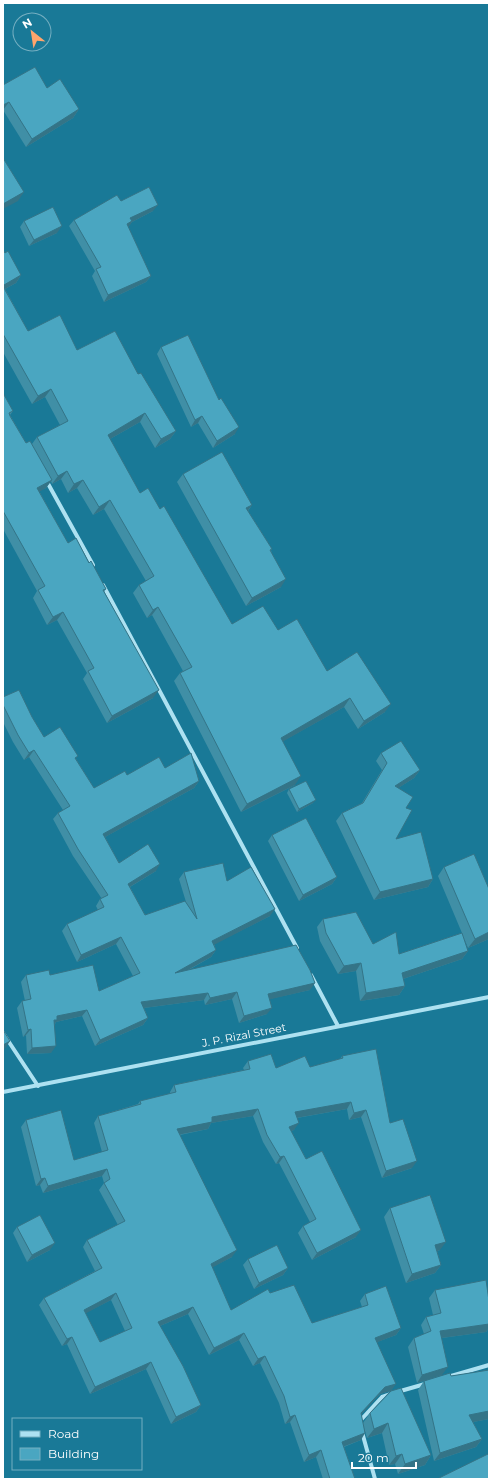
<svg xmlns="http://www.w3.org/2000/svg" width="492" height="1482" font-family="Montserrat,sans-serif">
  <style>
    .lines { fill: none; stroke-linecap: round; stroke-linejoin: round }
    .street { stroke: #ade1f1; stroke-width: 4 }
    .wall { fill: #408fa6; fill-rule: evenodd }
    .shaded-wall { fill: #347487 }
    .building { fill: #4aa6c1; stroke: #347487; fill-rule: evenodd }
    .labels { text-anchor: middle; stroke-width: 4; stroke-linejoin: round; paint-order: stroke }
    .street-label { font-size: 11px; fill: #fff; stroke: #197997 }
  </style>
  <rect width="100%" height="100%" fill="#197997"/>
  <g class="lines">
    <g class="street">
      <path d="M46,480L93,565"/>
      <path d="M103,585L297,948"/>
      <path d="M311,975L338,1026"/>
      <path d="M3,1033L38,1086"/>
      <path d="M3,1092L489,997"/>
      <path d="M451,1376L489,1365"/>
      <path d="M397,1392L425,1384"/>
      <path d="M359,1422L382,1397L391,1394"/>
      <path d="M362,1432L375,1479"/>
    </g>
  </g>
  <g class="wall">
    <path d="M3,85L47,88L79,109L73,118L26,147L3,110Z"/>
    <path d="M121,201L153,211L132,222L128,227L151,276L146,282L104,302L92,276L95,271L69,226L74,220Z"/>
    <path d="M24,221L57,233L29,246L20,227Z"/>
    <path d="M3,250L21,275L16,283L5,289L28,331L138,374L176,431L170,439L155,448L140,422L110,439L140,493L160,509L232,624L278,630L327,671L385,712L358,729L344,707L283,741L295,785L241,812L174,681L180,673L183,671L152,615L147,618L133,593L139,585L146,581L104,509L93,515L77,488L68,493L61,479L52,484L51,481L46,488L39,491L68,543L89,563L106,589L104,592L153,698L107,723L83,679L87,673L57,620L47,625L33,598L37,591L3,529V393L13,411L10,415L26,443L32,444L37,437L60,425L45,397L32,404L3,352Z"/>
    <path d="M161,347L219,400L235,434L213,448L198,423L191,427L157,354Z"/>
    <path d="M183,474L252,505L248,511L272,549L271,550L281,587L246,606L177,482Z"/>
    <path d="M3,697L32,717L44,737L76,759L94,788L127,775L165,768L199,781L194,788L105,837L119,863L156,871L130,887L145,915L186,902L179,879L184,872L227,881L270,916L214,944L216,950L211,957L187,971L310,990L269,999L267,1014L239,1023L232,999L205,1005L204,1000L144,1008L148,1018L143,1025L95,1046L82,1016L56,1022L55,1024L51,1053L27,1054L26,1035L23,1037L17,1008L22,1001H25L21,982L26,975H50L99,991L133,976L116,944L77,962L62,931L67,924L98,910L96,906L100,899H102L73,856L53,819L58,813L63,810L29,757L24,760L13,742L3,722Z"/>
    <path d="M381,753L420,770L414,778L398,788L406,808L396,839L433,879L428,887L374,900L336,821L342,813L362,803L382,770L376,761Z"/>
    <path d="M289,789L313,803L297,812L287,793Z"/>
    <path d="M272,835L337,877L332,884L299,901L268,841Z"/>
    <path d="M444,867L489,889V939L468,948L464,938L468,951L462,959L403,979L405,986L399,995L360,1001L356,971L338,974L320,941L317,927L323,919L373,944L399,954L462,933L438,876Z"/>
    <path d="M342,1056L390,1123L412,1168L382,1178L361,1117L349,1120L347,1109L297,1118L294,1130L291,1131L306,1159L356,1237L312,1260L298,1233L303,1226L310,1222L279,1163L276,1164L263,1142L253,1116L211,1123L208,1129L180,1135L232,1257L212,1267L231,1310L270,1293L312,1323L362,1307L360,1301L365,1294L401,1328L396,1335L377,1342L391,1390L431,1455L425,1465L398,1474L395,1464L389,1465L382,1433L367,1438L364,1428L361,1440L344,1447L355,1479H323L316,1457L304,1462L290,1422L285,1424L279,1403L260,1363L253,1366L239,1340L209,1355L188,1314L160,1326L201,1405L196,1412L171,1424L146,1369L90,1394L67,1344L62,1346L39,1305L44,1298L95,1271L83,1247L87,1240L118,1225L99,1190L104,1183L102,1176L43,1193L40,1185L36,1186L21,1127L26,1120L74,1160L102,1152L94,1123L98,1116L138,1104L140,1101L170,1094V1092L174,1085L244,1070L243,1068L248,1061L276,1068L310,1067L340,1059ZM111,1300L125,1331L100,1342L85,1313ZM390,1391L370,1413L363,1423L361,1414L380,1394Z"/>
    <path d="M390,1208L440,1250L437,1251L441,1265L435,1273L406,1283L384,1217Z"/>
    <path d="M17,1227L50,1250L27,1262L13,1233Z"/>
    <path d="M248,1259L288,1268L283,1275L254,1289L243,1265Z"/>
    <path d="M435,1290L489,1301V1328L486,1332L442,1338V1375L417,1383L408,1347L414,1338L424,1334L421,1325L426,1317L433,1315L429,1298Z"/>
    <path d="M489,1370V1419L473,1422L482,1439L476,1447L434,1461L418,1390L424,1381L451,1376Z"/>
  </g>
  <g class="shaded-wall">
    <path d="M9,102L3,110V105Z"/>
    <path d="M79,109L73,118L26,147L32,139Z"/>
    <path d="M24,192L18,201L3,209V204Z"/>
    <path d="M158,205L153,211L132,222L128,228L123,230L130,218Z"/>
    <path d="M62,226L57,233L29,246L34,240Z"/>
    <path d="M21,275L16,283L3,290L4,285Z"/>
    <path d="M151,276L146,282L104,302L108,295Z"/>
    <path d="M51,389L45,397L32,404L38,396Z"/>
    <path d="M145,413L140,422L103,443L108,435Z"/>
    <path d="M202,416L198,423L191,427L195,420Z"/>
    <path d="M239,427L235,434L213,448L217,441Z"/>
    <path d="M176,431L170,439L155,448L161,439Z"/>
    <path d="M67,471L61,479L52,484L58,476Z"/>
    <path d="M52,480L46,488L32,496L37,488Z"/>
    <path d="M83,480L77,488L68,493L74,484Z"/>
    <path d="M110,500L104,509L93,515L99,507Z"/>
    <path d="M252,505L246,513V508Z"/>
    <path d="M286,579L281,587L246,606L252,598Z"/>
    <path d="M158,607L152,615L147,618L153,610Z"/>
    <path d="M63,612L57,620L47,625L53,617Z"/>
    <path d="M159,690L153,698L107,723L112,716Z"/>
    <path d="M350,698L344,707L275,746L281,738Z"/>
    <path d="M391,704L385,712L358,729L364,721Z"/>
    <path d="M34,750L29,757L24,760L29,753Z"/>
    <path d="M420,770L414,778L389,794L395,786Z"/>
    <path d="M301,776L295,785L241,812L247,804Z"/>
    <path d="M199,781L194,788L98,841L103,834Z"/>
    <path d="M316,800L313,803L297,812L299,809Z"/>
    <path d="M160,864L156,871L123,891L128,884Z"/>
    <path d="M337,877L332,884L299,901L303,895Z"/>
    <path d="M433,879L428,887L374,900L380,892Z"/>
    <path d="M275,909L270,916L208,948L212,941Z"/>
    <path d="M489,932V939L468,948L475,939Z"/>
    <path d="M121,937L116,944L77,962L81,955Z"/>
    <path d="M216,950L211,957L170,980L175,973Z"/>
    <path d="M468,951L462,959L397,981L402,973Z"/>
    <path d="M361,963L356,971L338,974L344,966Z"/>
    <path d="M315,983L310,990L263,1001L268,994Z"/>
    <path d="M405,986L399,995L360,1001L366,993Z"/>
    <path d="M237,992L232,999L205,1005L210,998Z"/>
    <path d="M208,993L204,1000L136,1009L141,1002Z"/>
    <path d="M272,1008L267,1014L239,1023L244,1016Z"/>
    <path d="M87,1010L82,1016L56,1022L53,1027V1023L57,1016Z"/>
    <path d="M148,1018L143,1025L95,1046L100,1040Z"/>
    <path d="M31,1029L26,1035L23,1037L28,1030Z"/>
    <path d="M10,1041L4,1050H3V1045Z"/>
    <path d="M56,1046L51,1053L27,1054L32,1048Z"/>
    <path d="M351,1102L347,1109L290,1119L295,1112Z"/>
    <path d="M258,1109L253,1116L211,1123L208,1129L172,1136L177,1129L212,1117Z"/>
    <path d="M366,1110L361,1117L349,1120L354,1113Z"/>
    <path d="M299,1123L294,1130L284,1134L289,1127Z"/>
    <path d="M284,1156L279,1163L276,1164L280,1157Z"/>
    <path d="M417,1161L412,1168L382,1178L386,1171Z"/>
    <path d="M107,1169L102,1176L43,1193L48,1186Z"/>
    <path d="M45,1178L40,1185L36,1186L41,1179Z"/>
    <path d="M361,1230L356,1237L312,1260L317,1253Z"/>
    <path d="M446,1242L440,1250L429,1254L435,1245Z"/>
    <path d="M55,1243L50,1250L27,1262L32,1255Z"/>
    <path d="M237,1250L232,1257L206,1271L211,1264Z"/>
    <path d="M441,1265L435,1273L406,1283L412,1274Z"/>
    <path d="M288,1268L283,1275L254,1289L259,1283Z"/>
    <path d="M116,1293L111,1300L79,1317L84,1310Z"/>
    <path d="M193,1307L188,1314L153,1329L158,1322Z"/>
    <path d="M489,1324V1328L486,1332L434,1339L440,1331Z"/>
    <path d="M401,1328L396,1335L370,1345L375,1338Z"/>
    <path d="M244,1333L239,1340L209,1355L214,1348Z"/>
    <path d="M72,1337L67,1344L62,1346L67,1339Z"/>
    <path d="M265,1356L260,1363L253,1366L258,1359Z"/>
    <path d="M151,1362L146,1369L90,1394L95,1387Z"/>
    <path d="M448,1367L442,1375L417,1383L422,1375Z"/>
    <path d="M396,1384L391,1391L380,1394L356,1420L361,1413L385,1387Z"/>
    <path d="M201,1405L196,1412L171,1424L176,1417Z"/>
    <path d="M489,1411V1419L463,1424L469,1415Z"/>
    <path d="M295,1415L290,1422L285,1424L290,1417Z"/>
    <path d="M388,1423L382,1433L367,1438L374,1429Z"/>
    <path d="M365,1433L361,1440L337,1449L342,1442Z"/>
    <path d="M482,1439L476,1447L434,1461L440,1453Z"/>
    <path d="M321,1450L316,1457L304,1462L309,1455Z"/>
    <path d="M402,1454L395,1464L389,1465L396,1456Z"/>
    <path d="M431,1455L425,1465L398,1474L405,1464Z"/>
  </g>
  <g class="building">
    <path d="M35,67L47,88L60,79L79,109L32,139L9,102L3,105V85Z"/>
    <path d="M3,158L24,192L3,204Z"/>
    <path d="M149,187L158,205L130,218L132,221L127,224L151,276L108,295L96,269L101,267L74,220L117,195L121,201Z"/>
    <path d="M53,207L62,226L34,240L24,221Z"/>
    <path d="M3,250L5,253L8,251L21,275L4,285L5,290L28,331L60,315L77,350L115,331L138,374L141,373L176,431L161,439L145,413L108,435L140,493L148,488L160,509L164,506L232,624L263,606L278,630L297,619L327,671L357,652L391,704L364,721L350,698L281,738L301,776L247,804L180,673L192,667L158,607L153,610L139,585L154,576L110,500L99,507L83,480L74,484L67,471L58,476L37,437L68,421L51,389L38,396L3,334Z"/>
    <path d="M188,335L219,400L221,398L239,427L217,441L202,416L195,420L161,347Z"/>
    <path d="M3,393L13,411L9,413L10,416L26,443L30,441L52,480L37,488L68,543L76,538L89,563L91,561L106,589L103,590L159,690L112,716L88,671L94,668L63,612L53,617L38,590L45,586L3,511Z"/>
    <path d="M222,452L252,505L246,508L272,549L270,550L286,579L252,598L183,474Z"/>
    <path d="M19,690L32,717L44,737L60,727L78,756L75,758L94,788L125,771L127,775L159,757L165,768L191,753L199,781L103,834L119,863L148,844L160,864L128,884L145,915L185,901L197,919L184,872L223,863L227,881L251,867L275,909L212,941L216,950L175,973L296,945L310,970L315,983L268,994L272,1008L244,1016L237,992L210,998L208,993L141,1002L148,1018L100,1040L87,1010L57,1016V1020H54L56,1046L32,1048L31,1029L28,1030L22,1001L31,999L26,975L49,970L50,975L93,965L99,991L140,973L121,937L81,955L67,924L104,907L100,899L108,895L78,849L58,813L70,806L34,750L29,753L18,735L3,705V697Z"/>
    <path d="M401,741L420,770L395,786L413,797L406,808L412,810L396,839L421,832L433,879L380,892L342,813L363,803L387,763L381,753Z"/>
    <path d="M306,781L316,800L299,809L289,789Z"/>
    <path d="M306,818L337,877L303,895L272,835Z"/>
    <path d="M474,854L489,889V932L475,939L444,867Z"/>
    <path d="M356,912L373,944L396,932L399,954L462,933L468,951L402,973L405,986L366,993L361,963L344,966L326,933L323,919Z"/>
    <path d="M3,1030L10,1041L3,1045Z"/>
    <path d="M376,1049L390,1123L403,1119L417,1161L386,1171L366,1110L354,1113L351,1102L295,1112L299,1123L289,1127L306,1159L322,1151L361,1230L317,1253L303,1226L316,1219L284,1156L280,1157L267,1135L258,1109L212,1117V1122L177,1129L237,1250L211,1264L231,1310L268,1289L270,1293L294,1285L312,1323L368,1305L365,1294L386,1286L401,1328L375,1338L396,1384L385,1387L361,1413L365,1433L342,1442L355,1479H330L321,1450L309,1455L295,1415L290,1417L284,1396L265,1356L258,1359L244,1333L214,1348L193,1307L158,1322L183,1366L201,1405L176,1417L151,1362L95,1387L72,1337L67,1339L44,1298L102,1268L87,1240L125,1221L104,1183L110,1179L107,1169L48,1186L45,1178L41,1179L26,1120L61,1110L74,1160L108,1150L98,1116L141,1104L140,1101L176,1092L174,1085L250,1069L248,1061L271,1054L276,1068L305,1056L310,1067L343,1058L342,1056ZM116,1293L132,1328L100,1342L84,1310Z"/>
    <path d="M430,1195L446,1242L435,1245L441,1265L412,1274L390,1208Z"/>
    <path d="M40,1215L55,1243L32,1255L17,1227Z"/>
    <path d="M277,1245L288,1268L259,1283L248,1259Z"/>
    <path d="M486,1280L489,1301V1324L440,1331L448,1367L422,1375L414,1338L431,1331L426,1317L441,1313L435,1290Z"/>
    <path d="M489,1370V1411L469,1415L482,1439L440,1453L424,1381L450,1373L451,1376Z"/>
    <path d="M401,1388L431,1455L405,1464L402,1454L396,1456L388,1423L374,1429L370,1413L391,1391Z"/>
    <path d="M488,1454L489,1457V1479H439V1478Z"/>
  </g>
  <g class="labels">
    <g class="street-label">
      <text transform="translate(244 1035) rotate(-11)" y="4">J. P. Rizal Street</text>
    </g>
  </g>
  <rect width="492" height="1482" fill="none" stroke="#ffffff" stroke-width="8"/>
  <rect x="12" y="1418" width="130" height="52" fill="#197997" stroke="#75afc1"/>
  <rect x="20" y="1431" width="20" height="6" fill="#ade1f1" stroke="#75afc1"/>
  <text x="48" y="1438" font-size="12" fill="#ffffff">Road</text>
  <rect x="20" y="1448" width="20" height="12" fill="#4aa6c1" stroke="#75afc1"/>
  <text x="48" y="1458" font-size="12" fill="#ffffff">Building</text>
  <g transform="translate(32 32) rotate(330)"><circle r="19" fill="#197997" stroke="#75afc1"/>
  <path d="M0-3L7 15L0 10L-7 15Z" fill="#ffa56c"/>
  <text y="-6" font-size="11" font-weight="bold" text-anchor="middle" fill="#ffffff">N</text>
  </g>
  <path d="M352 1462v6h64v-6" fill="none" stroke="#ffffff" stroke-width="2"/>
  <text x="358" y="1462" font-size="12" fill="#ffffff" stroke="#197997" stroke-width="3" paint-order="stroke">20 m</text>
</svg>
